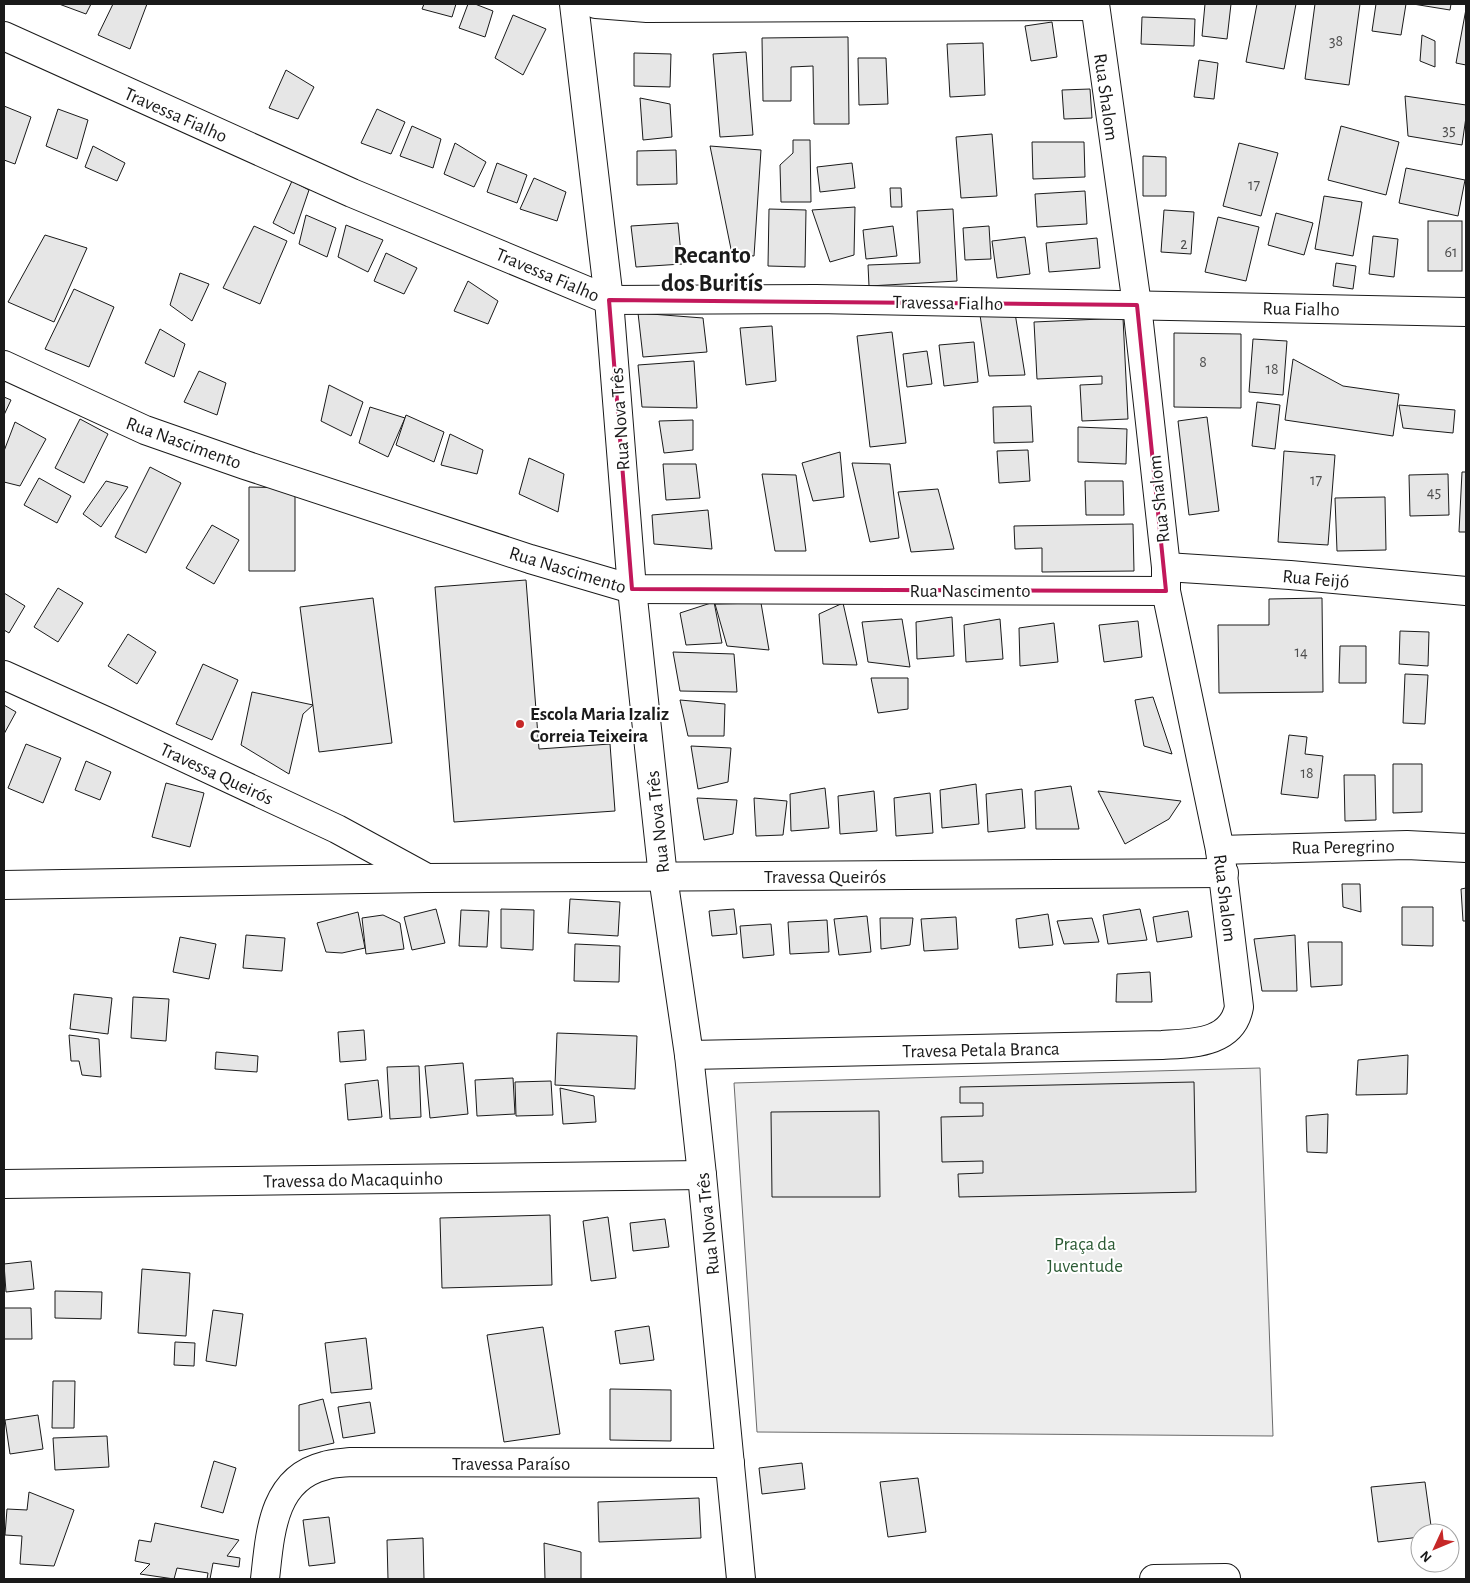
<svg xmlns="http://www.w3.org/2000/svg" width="1470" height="1583" font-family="'Alegreya Sans',sans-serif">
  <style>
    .built { fill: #ededed; stroke: #6a6a6a }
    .building { fill: #e6e6e6; stroke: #1a1a1a }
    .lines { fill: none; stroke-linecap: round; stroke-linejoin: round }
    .minor-casing { stroke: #1a1a1a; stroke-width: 30 }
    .minor { stroke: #fff; stroke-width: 28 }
    .marked { fill: none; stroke: #c2185b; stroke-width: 4; stroke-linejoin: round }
    .poi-dot { fill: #c62828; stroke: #fff; stroke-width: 2 }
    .labels { text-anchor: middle; stroke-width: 4; stroke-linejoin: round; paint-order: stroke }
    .number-label { font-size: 16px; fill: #4d4d4d }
    .street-label { font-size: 19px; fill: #1a1a1a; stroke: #fff }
    .poi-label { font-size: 19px; font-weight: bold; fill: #1a1a1a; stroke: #fff; text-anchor: start }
    .park-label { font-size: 19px; fill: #2b5a34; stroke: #fff }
    .district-label { font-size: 24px; font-weight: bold; fill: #1a1a1a; stroke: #fff }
  </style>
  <rect width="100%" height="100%" fill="#fff"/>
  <path class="built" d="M1260,1068L1273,1436L757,1432L734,1083Z"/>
  <g class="building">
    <path d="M59,4H91L86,14Z"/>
    <path d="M113,4H147L130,49L98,35Z"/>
    <path d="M424,4H456L452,17L422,9Z"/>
    <path d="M468,4H475L493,11L485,37L459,28Z"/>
    <path d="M1205,4H1231L1227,39L1202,36Z"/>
    <path d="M1257,4H1296L1284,69L1246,62Z"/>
    <path d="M1315,4H1360L1349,85L1305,79Z"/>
    <path d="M1376,4H1406L1401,35L1372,31Z"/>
    <path d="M1413,4H1451L1450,10Z"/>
    <path d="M1466,9V65L1456,63Z"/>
    <path d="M513,15L546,29L523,75L495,58Z"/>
    <path d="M1142,17L1195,19L1194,46L1141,44Z"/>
    <path d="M1052,22L1057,57L1031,61L1025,26Z"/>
    <path d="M1422,35L1435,41V67L1420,61Z"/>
    <path d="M848,37L849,124H814L813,66L791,67V101H763L762,38Z"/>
    <path d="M983,43L985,95L950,97L947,44Z"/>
    <path d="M746,52L753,135L720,137L713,54Z"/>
    <path d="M634,53L671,54L670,87L634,86Z"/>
    <path d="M858,58H886L888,104L859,105Z"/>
    <path d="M1199,60L1218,63L1214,99L1194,97Z"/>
    <path d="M286,70L314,87L298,119L269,108Z"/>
    <path d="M1090,89L1092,118L1064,119L1062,90Z"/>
    <path d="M1405,96L1466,105V117L1462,145L1408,136Z"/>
    <path d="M640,98L670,104L672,137L643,140Z"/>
    <path d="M4,106L31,117L15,164L4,160Z"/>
    <path d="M58,109L88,120L77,159L46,146Z"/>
    <path d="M377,109L405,122L391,154L361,143Z"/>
    <path d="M412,126L441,139L433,168L400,156Z"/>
    <path d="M1341,126L1399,142L1386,195L1328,180Z"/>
    <path d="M992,134L997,196L961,198L956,137Z"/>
    <path d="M793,140H810L811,202H781L780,165L793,153Z"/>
    <path d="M1032,142H1084L1085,177L1033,179Z"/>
    <path d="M455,143L486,162L474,187L444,174Z"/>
    <path d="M1239,143L1278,153L1261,216L1223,206Z"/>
    <path d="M93,146L125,163L117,181L85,167Z"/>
    <path d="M710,146L761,150L754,256L732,254Z"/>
    <path d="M676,150L677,184L637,185V151Z"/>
    <path d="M1143,156L1166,157V196H1143Z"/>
    <path d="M497,163L527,175L517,203L487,192Z"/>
    <path d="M852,163L855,188L820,192L817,167Z"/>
    <path d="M1406,168L1465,180L1458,216L1399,203Z"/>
    <path d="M534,178L566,192L557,221L520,209Z"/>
    <path d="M292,181L309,190L294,234L273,223Z"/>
    <path d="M890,188H901L902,207H891Z"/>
    <path d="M1085,191L1087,224L1037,227L1035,194Z"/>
    <path d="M1324,196L1362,202L1353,256L1315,249Z"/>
    <path d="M855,207L854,255L830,262L812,210Z"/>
    <path d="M769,209L806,210L805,267L768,266Z"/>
    <path d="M953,209L957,281L869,286L868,265L920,263L917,211Z"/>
    <path d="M1164,210L1194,212L1191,254L1161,252Z"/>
    <path d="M1276,213L1313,223L1304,255L1268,245Z"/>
    <path d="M306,215L336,228L327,257L299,244Z"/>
    <path d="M1218,217L1259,227L1246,281L1205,272Z"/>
    <rect x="1428" y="221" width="34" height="50"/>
    <path d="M678,223L682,264L636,267L631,226Z"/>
    <path d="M346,225L383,240L368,272L338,257Z"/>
    <path d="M254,226L287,241L260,304L223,288Z"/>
    <path d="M893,226L897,256L866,259L863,230Z"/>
    <path d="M989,226L991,259L965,260L963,228Z"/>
    <path d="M45,235L87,248L54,322L8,302Z"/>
    <path d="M1373,236L1398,239L1394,277L1369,274Z"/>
    <path d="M1025,237L1030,274L997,278L992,241Z"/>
    <path d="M1097,238L1100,268L1049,272L1046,243Z"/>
    <path d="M386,253L417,268L404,294L374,281Z"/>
    <path d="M1336,263L1356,266L1353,289L1333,286Z"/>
    <path d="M180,273L209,284L192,321L170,305Z"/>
    <path d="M468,281L498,301L488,324L454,311Z"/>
    <path d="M74,289L114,307L89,367L45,349Z"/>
    <path d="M638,313L703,318L707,352L643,357Z"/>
    <path d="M1015,313L1025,375L989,376L980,315Z"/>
    <path d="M1123,318L1128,419L1082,421L1080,385L1102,384V376L1037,379L1034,322Z"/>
    <path d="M772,326L776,381L746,385L740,328Z"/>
    <path d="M160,329L185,344L174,377L145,363Z"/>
    <path d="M892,332L906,443L870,447L857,336Z"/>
    <path d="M1174,333L1241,334V408L1174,407Z"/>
    <path d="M1253,339L1287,341L1283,395L1249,392Z"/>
    <path d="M974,342L978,382L944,386L939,345Z"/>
    <path d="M927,351L932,384L907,387L903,354Z"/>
    <path d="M1293,359L1343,386L1399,394L1393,436L1285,420Z"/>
    <path d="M694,361L697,408L642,407L638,365Z"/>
    <path d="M199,371L226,383L217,415L184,402Z"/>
    <path d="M329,385L363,402L351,436L321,421Z"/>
    <path d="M4,397L11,400L4,415Z"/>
    <path d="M1257,402L1280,405L1275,449L1252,446Z"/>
    <path d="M1399,405L1455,410L1453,433L1403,428Z"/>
    <path d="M1031,406L1033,442L994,443L993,407Z"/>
    <path d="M370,407L405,418L388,457L359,443Z"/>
    <path d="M406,415L444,432L434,462L396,445Z"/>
    <path d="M1207,417L1219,511L1189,515L1178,421Z"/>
    <path d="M80,419L108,434L84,483L55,468Z"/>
    <path d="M693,420V450L664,453L659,421Z"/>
    <path d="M15,422L46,439L20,486L4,482V451Z"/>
    <path d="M1078,427L1127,429L1126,464L1078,462Z"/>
    <path d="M450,434L483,450L477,474L441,465Z"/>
    <path d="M1028,450L1030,481L999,483L997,451Z"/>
    <path d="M1284,451L1335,455L1328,545L1278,542Z"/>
    <path d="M840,452L844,497L813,501L802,463Z"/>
    <path d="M529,458L564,474L558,512L519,494Z"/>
    <path d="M852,463L890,464L899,538L870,542Z"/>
    <path d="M663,464H696L700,498L666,500Z"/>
    <path d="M150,467L181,483L146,553L115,537Z"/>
    <path d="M1462,472H1466V532H1459Z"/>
    <path d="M762,474L796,475L806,551H775Z"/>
    <path d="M1448,474L1449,515L1410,516L1409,475Z"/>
    <path d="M39,478L71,496L57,523L24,505Z"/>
    <path d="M106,481L128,487L101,527L83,514Z"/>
    <path d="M1085,481H1123L1124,515H1086Z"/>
    <path d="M249,487L295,488V571H249Z"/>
    <path d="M938,489L954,549L911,552L898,492Z"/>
    <path d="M1385,497L1386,550L1337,551L1335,498Z"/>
    <path d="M708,510L712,549L654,544L652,515Z"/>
    <path d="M1133,524L1134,571L1042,572V548L1015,549L1014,526Z"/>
    <path d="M212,525L239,540L214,584L186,568Z"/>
    <path d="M526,580L539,749L610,744L615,811L454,822L435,587Z"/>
    <path d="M58,588L83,603L58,642L34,627Z"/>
    <path d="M4,593L25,606L9,633L4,630Z"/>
    <path d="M373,598L392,743L319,752L300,607Z"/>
    <path d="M1322,598L1323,692L1219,693L1218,625H1269V599Z"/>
    <path d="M714,602L722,643L686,645L680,613Z"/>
    <path d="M761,603L769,650L727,646L715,604Z"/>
    <path d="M843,603L857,665L823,664L819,614Z"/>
    <path d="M952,617L954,656L917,659L916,622Z"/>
    <path d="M902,619L910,667L868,662L862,622Z"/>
    <path d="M1000,619L1003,659L966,662L964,625Z"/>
    <path d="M1138,621L1142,657L1104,662L1099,625Z"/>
    <path d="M1054,623L1058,662L1020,666L1019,628Z"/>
    <path d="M1400,631L1429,632L1428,666L1399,664Z"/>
    <path d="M128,634L156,652L137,684L108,666Z"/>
    <path d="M1340,646H1366V683H1339Z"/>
    <path d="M673,652L734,654L737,692L680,691Z"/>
    <path d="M203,664L238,680L212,740L176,724Z"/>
    <path d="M1405,674L1428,675L1425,724L1403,723Z"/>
    <path d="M871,678H908V709L878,713Z"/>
    <path d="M252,692L313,705L303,714L289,774L241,745Z"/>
    <path d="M1153,697L1172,754L1144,746L1135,700Z"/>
    <path d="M680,700L725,704L724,736H688Z"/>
    <path d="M4,705L16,712L4,734Z"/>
    <path d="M1289,735L1307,737L1305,754L1323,756L1318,798L1281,794Z"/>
    <path d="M26,744L61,758L43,803L8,788Z"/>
    <path d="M691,746L731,748L728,782L698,789Z"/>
    <path d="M86,761L111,772L100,800L75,790Z"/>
    <path d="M1393,764H1422V812L1393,813Z"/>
    <path d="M1344,775H1375L1376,820L1345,821Z"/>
    <path d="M166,783L204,793L190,847L152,837Z"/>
    <path d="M976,784L979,824L942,828L940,790Z"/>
    <path d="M1071,786L1079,829H1036L1035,791Z"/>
    <path d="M825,788L829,828L791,831L790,794Z"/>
    <path d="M1022,789L1025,828L988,832L986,794Z"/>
    <path d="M874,791L877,831L840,834L838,796Z"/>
    <path d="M1098,791L1181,801L1169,819L1125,844Z"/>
    <path d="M930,793L933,833L896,836L894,798Z"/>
    <path d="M697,798L737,800L733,834L704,840Z"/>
    <path d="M754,798L787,801L783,835L756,836Z"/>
    <path d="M1342,884H1360L1361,912L1343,907Z"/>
    <path d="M1466,888V921H1463L1461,889Z"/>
    <path d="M570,899L620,902L618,936L568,933Z"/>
    <path d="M1402,907H1433V946L1402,945Z"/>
    <path d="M436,909L445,943L412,950L404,917Z"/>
    <path d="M501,909L534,910L533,950L501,948Z"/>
    <path d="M734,909L737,934L712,936L709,911Z"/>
    <path d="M1140,909L1147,940L1108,944L1103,915Z"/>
    <path d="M461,910L489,911L487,947L459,946Z"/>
    <path d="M1188,911L1192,937L1157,942L1153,917Z"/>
    <path d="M358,912L365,948L342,953L326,952L317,923Z"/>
    <path d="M1048,914L1053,945L1019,948L1016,919Z"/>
    <path d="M383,915L400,923L404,949L366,954L362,918Z"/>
    <path d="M867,916L871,952L839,955L834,919Z"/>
    <path d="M956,917L958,949L924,951L921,919Z"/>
    <path d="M880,918H913L910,945L881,949Z"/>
    <path d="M1092,918L1099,942L1064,944L1057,921Z"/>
    <path d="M827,920L829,952L790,954L788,922Z"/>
    <path d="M771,924L774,955L743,958L740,926Z"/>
    <path d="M246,935L285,938L282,971L243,968Z"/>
    <path d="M1295,935L1297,991H1262L1254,939Z"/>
    <path d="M180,937L216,944L209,979L173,972Z"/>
    <path d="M1308,942H1342V985L1311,987Z"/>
    <path d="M575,944L620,946L619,982L574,981Z"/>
    <path d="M1150,972L1152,1002H1116L1117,974Z"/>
    <path d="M74,994L112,998L108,1034L70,1029Z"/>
    <path d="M133,997L169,999L166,1041L131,1038Z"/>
    <path d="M364,1030L366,1060L340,1062L338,1032Z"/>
    <path d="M557,1033L637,1036L635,1089L555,1085Z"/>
    <path d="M69,1035L99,1039L101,1077L82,1075L79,1061H71Z"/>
    <path d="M216,1052L258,1056L257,1072L215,1069Z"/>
    <path d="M1408,1055L1407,1094L1356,1095L1358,1060Z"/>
    <path d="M463,1063L468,1114L430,1118L425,1066Z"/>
    <path d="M419,1066L421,1117L390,1119L387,1067Z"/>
    <path d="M513,1078L515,1114L477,1116L475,1080Z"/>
    <path d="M378,1080L382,1117L348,1120L345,1084Z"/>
    <path d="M551,1081L553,1115L516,1116L515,1082Z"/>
    <path d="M1194,1082L1196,1192L959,1197L958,1174L983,1173V1161L942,1162L941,1117L983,1116V1103H960V1087Z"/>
    <path d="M560,1088L594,1096L596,1122L563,1124Z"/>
    <path d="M879,1111L880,1197H772L771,1112Z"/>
    <path d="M1328,1114L1327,1153L1307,1152L1306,1116Z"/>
    <path d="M550,1215L552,1285L442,1288L440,1218Z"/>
    <path d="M608,1217L616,1278L591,1281L583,1221Z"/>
    <path d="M665,1219L669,1247L633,1251L630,1223Z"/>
    <path d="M31,1261L34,1289L6,1292L4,1264Z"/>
    <path d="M142,1269L190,1273L186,1336L138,1333Z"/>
    <path d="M55,1291L102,1292L101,1319L55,1318Z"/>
    <path d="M4,1308H31L32,1339H4Z"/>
    <path d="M213,1310L243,1314L236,1366L206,1361Z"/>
    <path d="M649,1326L654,1360L620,1364L615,1331Z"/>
    <path d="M543,1327L560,1434L504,1442L487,1335Z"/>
    <path d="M366,1338L372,1389L331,1393L325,1343Z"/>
    <path d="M175,1342L195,1343L194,1366L174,1365Z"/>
    <path d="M53,1381H75L74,1428H52Z"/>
    <path d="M610,1389L671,1390V1441L610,1440Z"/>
    <path d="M323,1399L334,1443L299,1451V1405Z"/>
    <path d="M370,1402L375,1433L343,1438L338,1407Z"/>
    <path d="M38,1415L43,1449L10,1454L5,1420Z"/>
    <path d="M107,1436L109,1467L55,1470L53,1438Z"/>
    <path d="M214,1461L236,1468L223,1513L201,1507Z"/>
    <path d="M802,1463L805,1489L762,1494L759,1468Z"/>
    <path d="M918,1478L926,1532L888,1537L880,1482Z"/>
    <path d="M1425,1482L1432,1533H1420V1537L1378,1542L1371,1487Z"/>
    <path d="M29,1492L74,1510L54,1566L20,1564L22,1536L5,1535L7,1509L27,1510Z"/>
    <path d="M699,1498L701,1538L599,1542L598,1502Z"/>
    <path d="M329,1517L335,1563L309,1566L303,1520Z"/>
    <path d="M155,1523L239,1540L227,1556L240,1558L239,1567L213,1563L210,1579H207L208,1573L177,1568L174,1579L140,1574L150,1564L135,1561L139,1540L151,1542Z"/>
    <path d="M423,1538L424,1579H388L387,1540Z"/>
    <path d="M544,1543L581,1552V1579H545Z"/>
  </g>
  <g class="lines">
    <g class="minor-casing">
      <g id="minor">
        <path d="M574,4L609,300L632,589L663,877L689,1055L702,1175L741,1579"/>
        <path d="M596,4L647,8L1094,6"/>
        <path d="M4,36L352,193L609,300L816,299L1466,312"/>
        <path d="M4,365L145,430L245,465L530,559L632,589L1166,591"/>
        <path d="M1166,567L1290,575L1466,591"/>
        <path d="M4,675L106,721L337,829L425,877"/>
        <path d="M1220,850L1407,845L1466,848"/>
        <path d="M4,885L427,878L1224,873"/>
        <path d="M689,1055L1162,1045C1192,1043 1232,1044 1239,1007L1220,850L1166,591V567L1137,305L1095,4"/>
        <path d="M4,1184L702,1175"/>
        <path d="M265,1579C270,1535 272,1479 324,1466C332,1463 342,1463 351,1462L730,1463"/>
        <path d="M1154,1579L1226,1578"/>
      </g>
    </g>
    <use href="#minor" class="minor"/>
  </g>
  <path class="marked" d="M609,300L1137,305L1166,591L632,589Z"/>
  <circle class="poi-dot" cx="520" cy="724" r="5"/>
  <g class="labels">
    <g class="number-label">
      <text x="1336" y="46">38</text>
      <text x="1449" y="135">35</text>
      <text x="1254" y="190">17</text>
      <text x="1184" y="249">2</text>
      <text x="1451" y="257">61</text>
      <text x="1203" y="367">8</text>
      <text x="1272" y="374">18</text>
      <text x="1316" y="485">17</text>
      <text x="1434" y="497">45</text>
      <text x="1301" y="657">14</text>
      <text x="1307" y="778">18</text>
    </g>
    <g class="street-label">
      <text transform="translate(1107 97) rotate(82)" y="7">Rua Shalom</text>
      <text transform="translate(176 114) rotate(24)" y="7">Travessa Fialho</text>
      <text transform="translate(548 274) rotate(23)" y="7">Travessa Fialho</text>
      <text transform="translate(948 302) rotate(1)" y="7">Travessa Fialho</text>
      <text transform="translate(1301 308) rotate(1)" y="7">Rua Fialho</text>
      <text transform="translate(619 419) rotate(-94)" y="7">Rua Nova Três</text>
      <text transform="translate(184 442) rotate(20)" y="7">Rua Nascimento</text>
      <text transform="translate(1158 499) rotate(-96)" y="7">Rua Shalom</text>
      <text transform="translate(568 569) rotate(17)" y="7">Rua Nascimento</text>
      <text transform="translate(1316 578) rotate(5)" y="7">Rua Feijó</text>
      <text x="970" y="597">Rua Nascimento</text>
      <text transform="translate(217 773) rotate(25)" y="7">Travessa Queirós</text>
      <text transform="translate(657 822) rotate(-96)" y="7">Rua Nova Três</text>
      <text transform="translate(1343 846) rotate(-1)" y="7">Rua Peregrino</text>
      <text x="825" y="883">Travessa Queirós</text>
      <text transform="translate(1226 898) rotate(83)" y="7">Rua Shalom</text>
      <text transform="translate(981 1049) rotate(-1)" y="7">Travesa Petala Branca</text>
      <text transform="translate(353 1179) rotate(-1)" y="7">Travessa do Macaquinho</text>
      <text transform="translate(707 1224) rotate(-96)" y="7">Rua Nova Três</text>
      <text x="511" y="1470">Travessa Paraíso</text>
    </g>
    <g class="poi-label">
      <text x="530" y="720">Escola Maria Izaliz<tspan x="530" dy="22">Correia Teixeira</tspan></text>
    </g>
    <g class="park-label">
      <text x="1085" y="1250">Praça da<tspan x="1085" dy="22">Juventude</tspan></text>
    </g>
    <g class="district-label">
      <text x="712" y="263">Recanto<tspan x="712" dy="28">dos Buritís</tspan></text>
    </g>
  </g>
  <rect width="1470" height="1583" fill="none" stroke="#1a1a1a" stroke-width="10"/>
  <g transform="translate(1435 1548) rotate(226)"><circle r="24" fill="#ffffff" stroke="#a3a3a3"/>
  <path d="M0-4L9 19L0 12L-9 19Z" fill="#c62828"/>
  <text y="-8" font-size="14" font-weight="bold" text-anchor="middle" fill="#1a1a1a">N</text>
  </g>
</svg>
